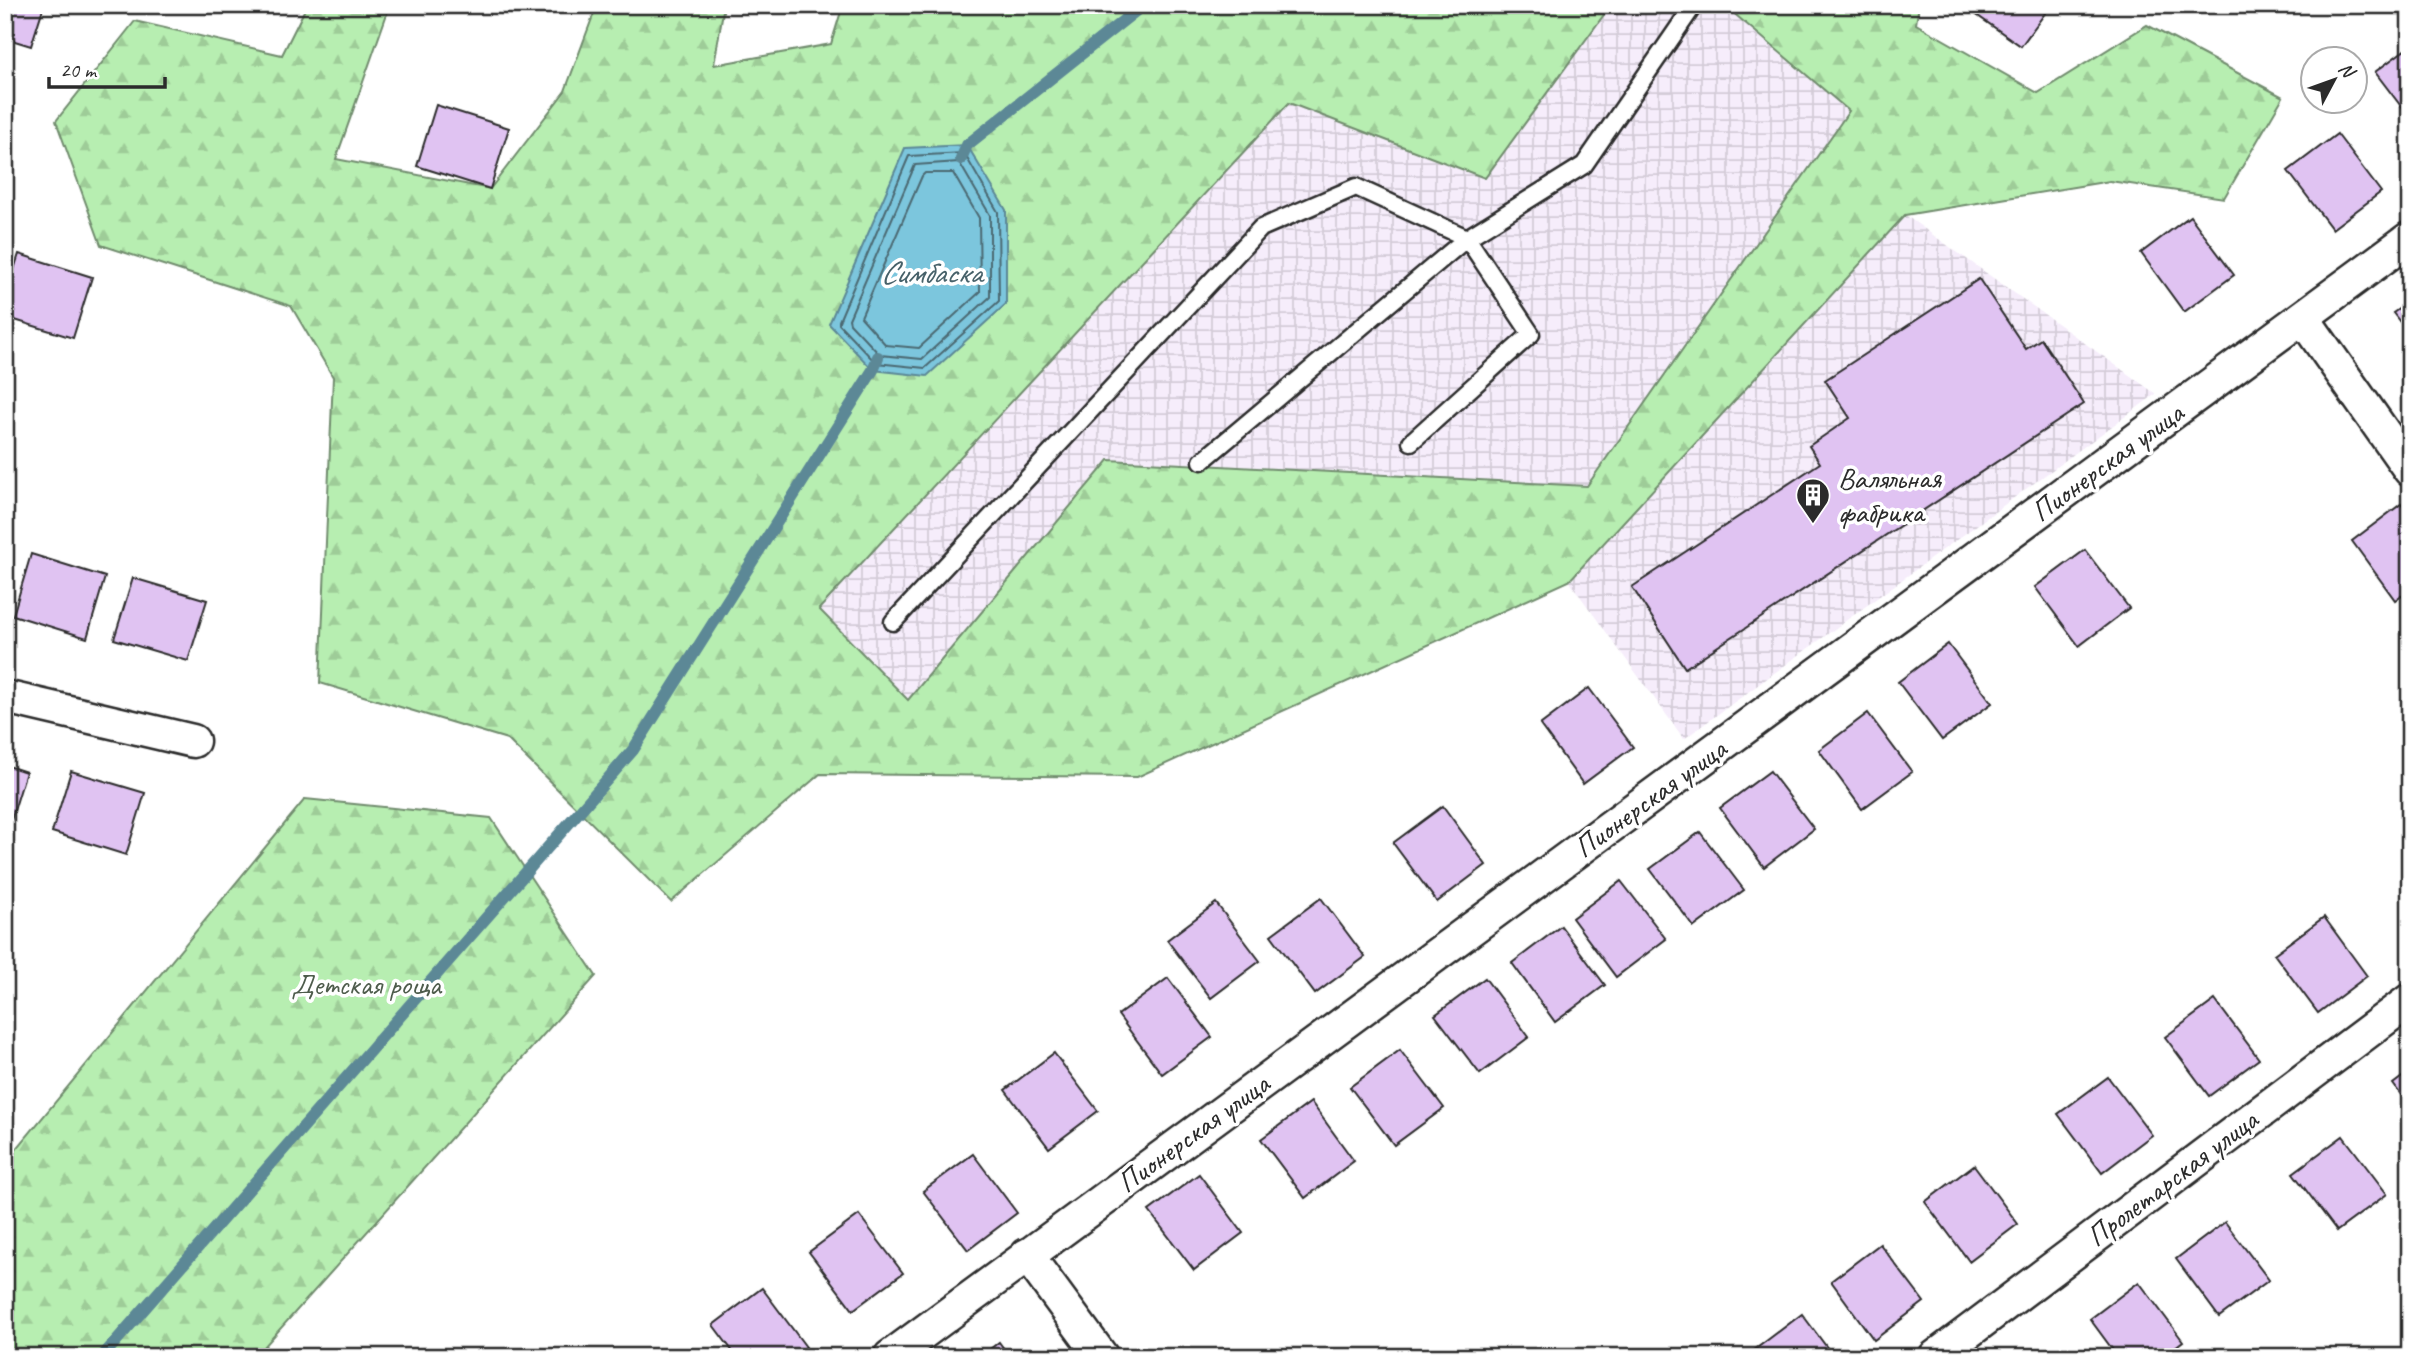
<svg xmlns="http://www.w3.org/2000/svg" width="2415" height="1362" font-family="Caveat,sans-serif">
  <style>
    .industrial { fill: url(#industrial-grid) }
    .forest { fill: url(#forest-firs); stroke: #718c6e; stroke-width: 2 }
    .water { fill: #7cc6dd; stroke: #5c8896; stroke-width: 2 }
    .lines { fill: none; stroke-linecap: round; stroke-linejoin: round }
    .shore { stroke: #4b6972; stroke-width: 2 }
    .stream { stroke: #5c8896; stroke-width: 12 }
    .building { fill: #e0c3f2; stroke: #2b2b2b; stroke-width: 2 }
    .service-casing { stroke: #2b2b2b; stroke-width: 21 }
    .minor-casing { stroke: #2b2b2b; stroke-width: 37 }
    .service { stroke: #fff; stroke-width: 16 }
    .minor { stroke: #fff; stroke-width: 32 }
    .labels { text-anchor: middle; stroke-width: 7; stroke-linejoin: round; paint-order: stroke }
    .street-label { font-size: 30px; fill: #2b2b2b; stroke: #fff }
    .poi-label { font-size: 30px; fill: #2b2b2b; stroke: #fff; text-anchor: start }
    .park-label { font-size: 30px; fill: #4e5c4c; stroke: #fff }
    .water-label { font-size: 32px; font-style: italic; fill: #476169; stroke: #fff }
  </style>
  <defs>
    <pattern id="industrial-grid" width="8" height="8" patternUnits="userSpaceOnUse" patternTransform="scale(1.75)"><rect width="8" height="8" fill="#f6edfb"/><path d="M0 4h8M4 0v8" fill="none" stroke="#d3cbd7"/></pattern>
    <pattern id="forest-firs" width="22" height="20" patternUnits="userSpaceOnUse" patternTransform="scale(1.75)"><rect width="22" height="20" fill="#b7eeb1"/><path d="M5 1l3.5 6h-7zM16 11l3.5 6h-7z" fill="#9ecc98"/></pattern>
  </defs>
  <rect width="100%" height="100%" fill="#fff"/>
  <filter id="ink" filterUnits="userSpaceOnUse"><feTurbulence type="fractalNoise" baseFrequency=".0143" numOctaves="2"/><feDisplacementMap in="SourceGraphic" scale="14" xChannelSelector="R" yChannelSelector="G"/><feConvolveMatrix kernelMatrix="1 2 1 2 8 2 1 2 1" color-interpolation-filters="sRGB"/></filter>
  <g filter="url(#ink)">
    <g class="industrial">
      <path d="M1611,5H1724L1849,111L1587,486L1109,460L908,700L819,609L1289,103L1485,178Z"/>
      <path d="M1905,215L2156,394L1684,739L1569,581Z"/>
    </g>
    <g class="forest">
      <path d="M307,5H390L336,159L490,189L565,91L597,5H724L714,65L831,44L843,5H1611L1485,178L1289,103L819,609L908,700L1109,460L1587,486L1849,111L1724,5H1919L1916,24L2038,93L2147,25L2283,97L2224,198L2110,181L1905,215L1569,581L1137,777L820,774L671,902L507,739L320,683L333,377L291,306L101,245L56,121L135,21L282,55Z"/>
      <path d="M305,799L491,818L596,976L255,1357H5V1163Z"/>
    </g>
    <path class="water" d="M967,145L1006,210V304L927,376L873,370L829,324L905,148Z"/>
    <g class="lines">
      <g class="shore">
        <path d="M964,153L998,212L999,301L925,368L876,363L839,324V321L909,156Z"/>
        <path d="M959,162L990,215V297L922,359L880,355L850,323L849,319L915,165Z"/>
        <path d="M925,173H953L979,218L980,292L919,348L886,345L861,317L922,176Z"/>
      </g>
      <g class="stream">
        <path d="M961,159L967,145L1143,5"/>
        <path d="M102,1357L633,750L873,370L878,357"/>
      </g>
    </g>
    <g class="building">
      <path d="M5,5H44L31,46L5,38Z"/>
      <path d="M1971,5H2051L2021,46L1968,9Z"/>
      <path d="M2410,46V118L2375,72Z"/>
      <path d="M436,105L509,128L490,189L417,166Z"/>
      <path d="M2337,134L2381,192L2332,229L2288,171Z"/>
      <path d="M2190,216L2234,275L2184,312L2141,253Z"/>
      <path d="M19,254L92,277L73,338L5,317V297Z"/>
      <path d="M1979,279L2026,349L2041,339L2084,404L1685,668L1632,587L1820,463L1809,446L1850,418L1825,380Z"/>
      <path d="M2410,301V335L2393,313Z"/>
      <path d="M2401,504L2410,515V589L2395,600L2352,541Z"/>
      <path d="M2085,550L2129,608L2079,646L2035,587Z"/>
      <path d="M31,554L105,577L87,638L13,615Z"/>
      <path d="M133,578L207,600L188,661L114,639Z"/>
      <path d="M1948,644L1992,703L1942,740L1898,682Z"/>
      <path d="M1589,688L1633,747L1583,784L1540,725Z"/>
      <path d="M1868,713L1912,772L1862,809L1819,750Z"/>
      <path d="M5,765L26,772L7,833L5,832Z"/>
      <path d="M71,771L145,793L126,855L52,832Z"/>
      <path d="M1770,771L1814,829L1764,867L1720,808Z"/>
      <path d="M1443,806L1486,865L1437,902L1393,843Z"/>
      <path d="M1700,832L1744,890L1694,927L1650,869Z"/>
      <path d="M1621,881L1666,939L1616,977L1572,918Z"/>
      <path d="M1321,898L1365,957L1315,994L1271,935Z"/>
      <path d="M1216,903L1260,961L1211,998L1167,940Z"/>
      <path d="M2324,917L2367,976L2318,1013L2274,954Z"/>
      <path d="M1561,926L1605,985L1555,1022L1512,963Z"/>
      <path d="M1168,978L1212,1037L1162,1074L1118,1015Z"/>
      <path d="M1485,978L1529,1037L1480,1074L1435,1015Z"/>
      <path d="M2215,1000L2259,1059L2209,1096L2165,1037Z"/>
      <path d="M1400,1050L1444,1108L1394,1145L1350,1087Z"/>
      <path d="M1054,1053L1098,1111L1049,1148L1005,1090Z"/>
      <path d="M2410,1071V1107L2393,1084Z"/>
      <path d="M2108,1077L2152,1135L2102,1173L2058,1114Z"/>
      <path d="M1311,1102L1354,1161L1305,1198L1261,1139Z"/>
      <path d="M2343,1136L2387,1194L2337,1231L2293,1173Z"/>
      <path d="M973,1154L1017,1213L968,1250L923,1191Z"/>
      <path d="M1974,1165L2018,1224L1969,1261L1925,1202Z"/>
      <path d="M1199,1174L1243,1233L1194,1270L1149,1211Z"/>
      <path d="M859,1215L903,1273L853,1310L809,1252Z"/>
      <path d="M2225,1222L2269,1280L2219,1317L2176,1259Z"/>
      <path d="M1880,1244L1924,1302L1874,1340L1831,1281Z"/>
      <path d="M2139,1282L2183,1341L2162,1357H2118L2090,1319Z"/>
      <path d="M762,1288L806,1347L793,1357H737L713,1325Z"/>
      <path d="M1802,1314L1834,1357H1757L1753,1351Z"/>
      <path d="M999,1342L1010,1357H980Z"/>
    </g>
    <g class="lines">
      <g class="service-casing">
        <g id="service">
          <path d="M1411,442L1531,334L1467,238L1584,165L1694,5"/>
          <path d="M893,622L1261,228L1356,187L1467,238L1202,461"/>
        </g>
      </g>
      <g class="minor-casing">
        <g id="minor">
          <path d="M2303,318L2410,470"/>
          <path d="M5,697L193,741"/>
          <path d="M1027,1255L1102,1357"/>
          <path d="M890,1357L2410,238"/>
          <path d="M1935,1357L2410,1000"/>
        </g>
      </g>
      <use href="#service" class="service"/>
      <use href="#minor" class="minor"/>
    </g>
  </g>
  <defs>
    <g id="building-pin" transform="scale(1.75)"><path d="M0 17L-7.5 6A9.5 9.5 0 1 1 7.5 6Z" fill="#2b2b2b" stroke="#fff"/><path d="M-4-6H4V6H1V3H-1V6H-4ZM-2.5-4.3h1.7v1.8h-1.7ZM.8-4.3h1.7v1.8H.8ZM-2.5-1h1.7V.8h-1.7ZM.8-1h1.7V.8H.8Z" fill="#fff"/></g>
  </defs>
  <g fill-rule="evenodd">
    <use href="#building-pin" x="1813" y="495"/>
  </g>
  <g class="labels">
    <g class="street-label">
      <text transform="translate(2107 462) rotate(-36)" y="10">Пионерская улица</text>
      <text transform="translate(1650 798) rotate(-36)" y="10">Пионерская улица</text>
      <text transform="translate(1193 1133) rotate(-36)" y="10">Пионерская улица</text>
      <text transform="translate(2172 1178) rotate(-37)" y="10">Пролетарская улица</text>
    </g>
    <g class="poi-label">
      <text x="1838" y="488">Валяльная<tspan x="1838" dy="34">фабрика</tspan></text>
    </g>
    <g class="park-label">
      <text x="366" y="994">Детская роща</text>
    </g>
    <g class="water-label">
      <text x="931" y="283">Симбаска</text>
    </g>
  </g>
  <rect width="2415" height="1362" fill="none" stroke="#fff" stroke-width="28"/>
  <rect x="14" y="14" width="2387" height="1334" fill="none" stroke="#2b2b2b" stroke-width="2.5" filter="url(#ink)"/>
  <g transform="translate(2334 80) rotate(49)"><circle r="33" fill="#ffffff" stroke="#aaaaaa" stroke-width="2"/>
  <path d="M0-5L12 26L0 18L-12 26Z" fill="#2b2b2b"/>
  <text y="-10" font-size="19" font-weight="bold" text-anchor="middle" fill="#2b2b2b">N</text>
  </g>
  <path d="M49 77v10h116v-10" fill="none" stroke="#2b2b2b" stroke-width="3.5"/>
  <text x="60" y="77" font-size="21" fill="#2b2b2b" stroke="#ffffff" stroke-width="5" paint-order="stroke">20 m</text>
</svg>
